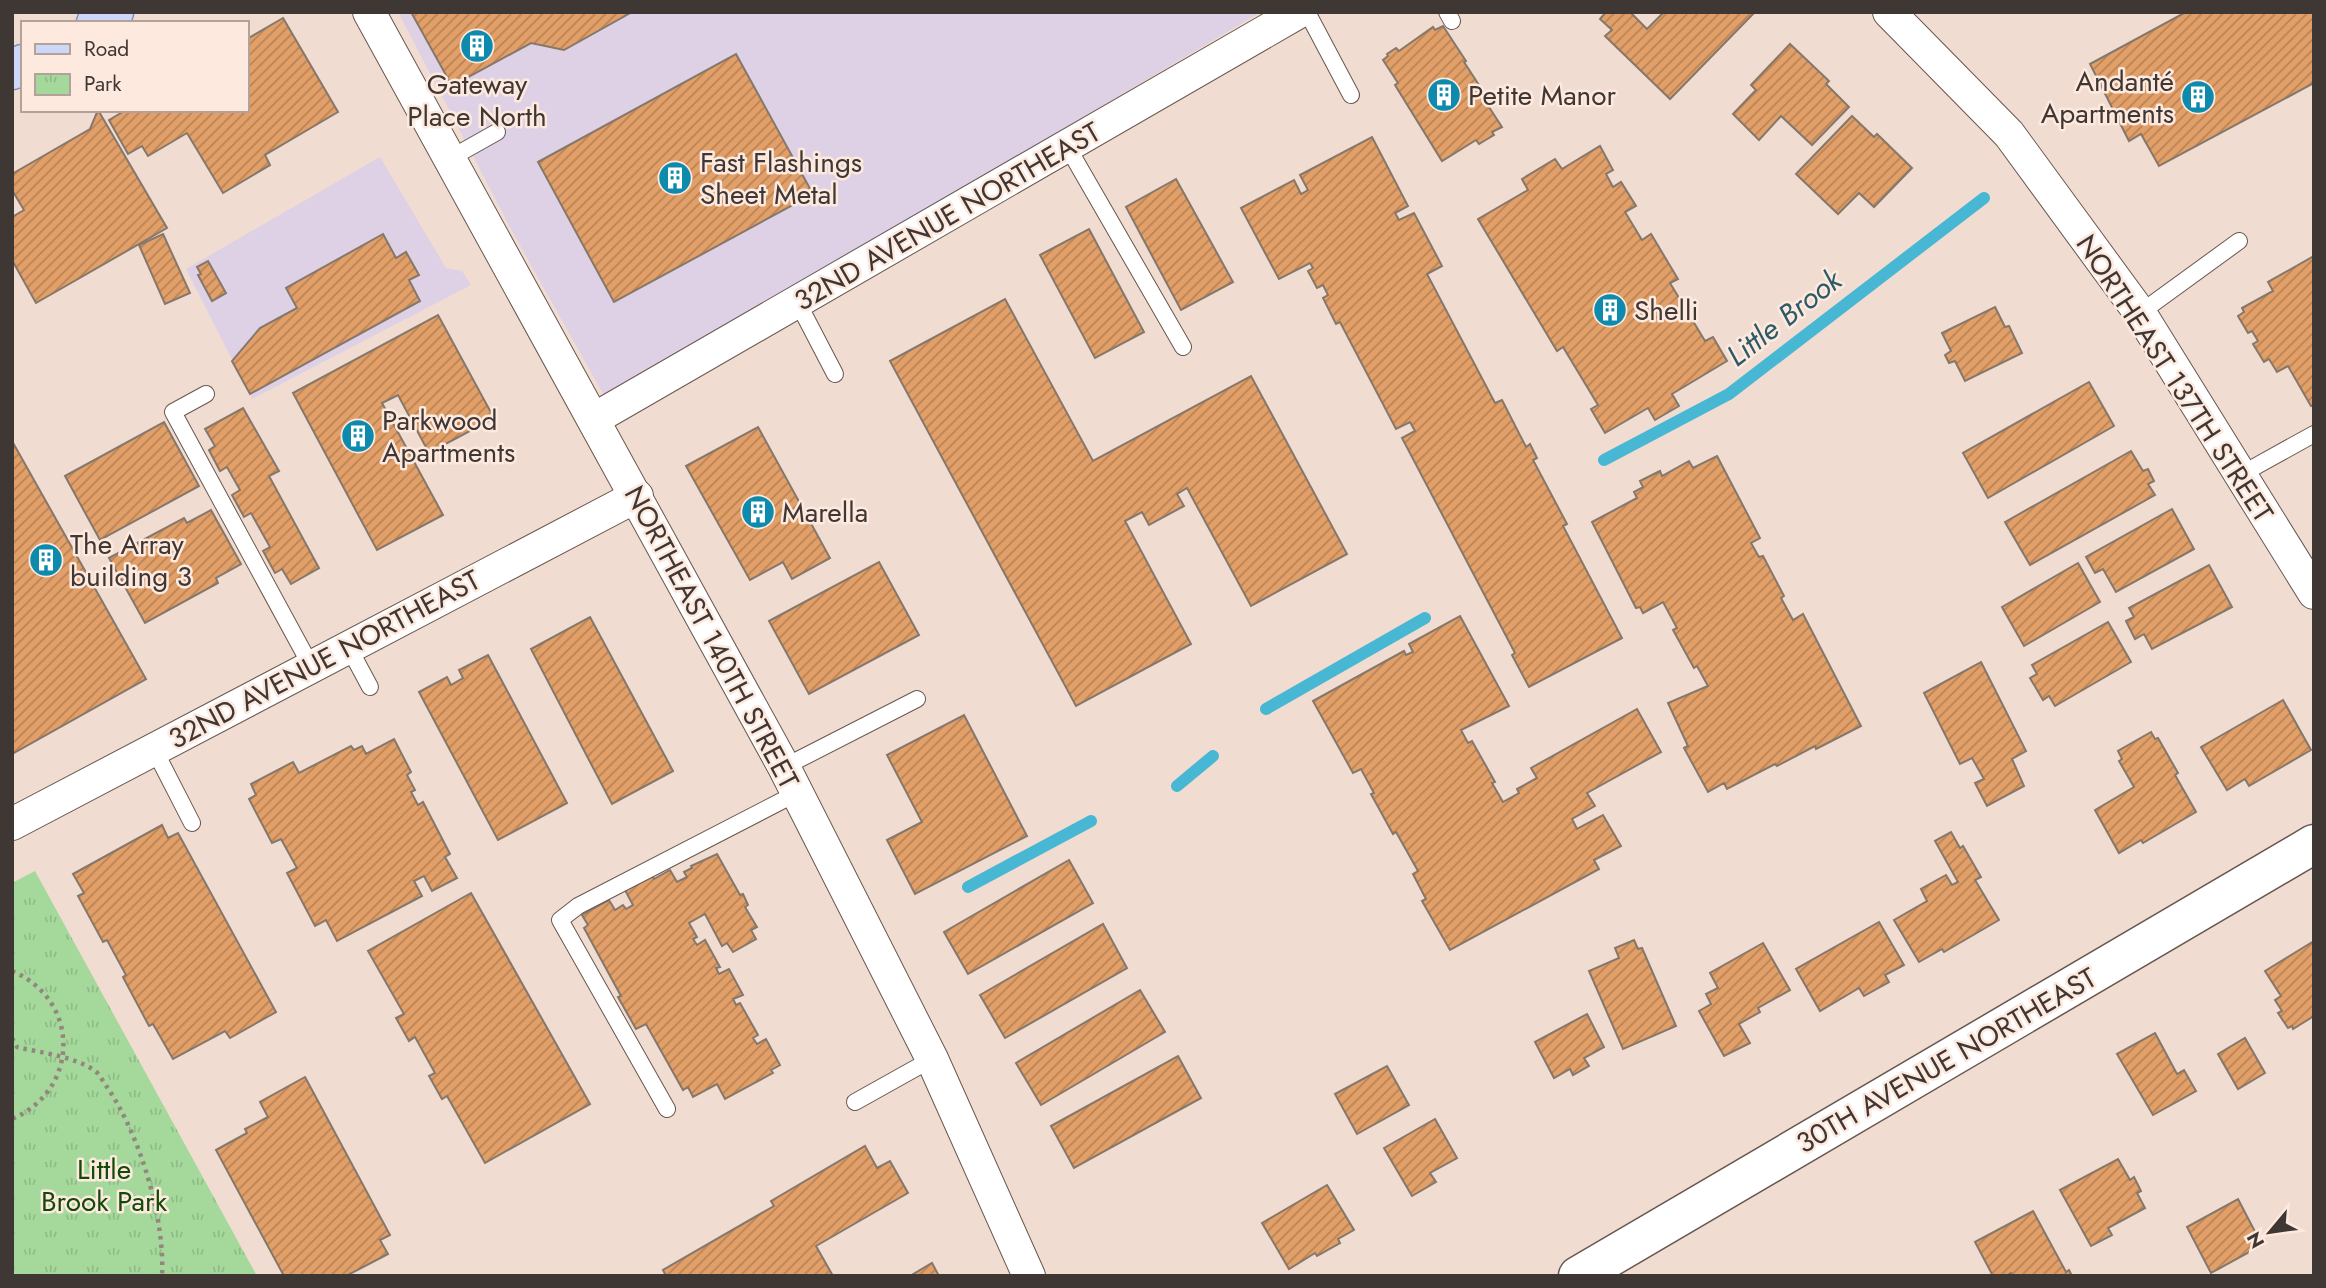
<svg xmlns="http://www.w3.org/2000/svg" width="2326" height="1288" font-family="Jost,sans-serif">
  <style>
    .commercial { fill: #ded1e5 }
    .park { fill: url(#park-tufts) }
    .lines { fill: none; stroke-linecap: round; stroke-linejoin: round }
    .stream { stroke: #48b7d4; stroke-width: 12 }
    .building { fill: url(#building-hatch); stroke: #86776b; stroke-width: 2 }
    .lane-casing { stroke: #68574e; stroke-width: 18 }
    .street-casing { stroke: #68574e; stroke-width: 34 }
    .secondary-casing { stroke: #68574e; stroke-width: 41 }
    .primary-casing { stroke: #868eb1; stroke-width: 41 }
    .path { stroke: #93867e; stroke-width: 4.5; stroke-dasharray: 3.5 5; stroke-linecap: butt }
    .lane { stroke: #fff; stroke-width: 16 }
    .street { stroke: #fff; stroke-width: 32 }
    .secondary { stroke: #fff; stroke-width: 38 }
    .primary { stroke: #cdd7f9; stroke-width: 38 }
    .labels { text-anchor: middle; stroke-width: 5; stroke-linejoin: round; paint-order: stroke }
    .poi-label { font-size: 28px; fill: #3f3733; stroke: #fee9df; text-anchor: start }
    .street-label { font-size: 28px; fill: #3f3733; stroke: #fee9df }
    .park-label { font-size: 28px; fill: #134a08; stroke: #fee9df }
    .water-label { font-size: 30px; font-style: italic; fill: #2c5b68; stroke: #fee9df }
  </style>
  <defs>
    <pattern id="park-tufts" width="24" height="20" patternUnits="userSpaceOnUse" patternTransform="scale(1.75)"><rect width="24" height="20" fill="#a5d99c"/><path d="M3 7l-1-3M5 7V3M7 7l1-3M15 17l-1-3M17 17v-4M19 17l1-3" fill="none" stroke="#8fbb87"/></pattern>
    <pattern id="building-hatch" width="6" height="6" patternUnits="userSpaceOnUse" patternTransform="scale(1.75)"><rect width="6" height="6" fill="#e2a068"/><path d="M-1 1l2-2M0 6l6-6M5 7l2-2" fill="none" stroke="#b98356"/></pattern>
  </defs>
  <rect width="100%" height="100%" fill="#f0dcd1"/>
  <g class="commercial">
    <path d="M398,12H1261L606,399L513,233Z"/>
    <path d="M380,157L446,268L462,271L471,285L252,399L186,269Z"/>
  </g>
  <path class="park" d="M35,871L257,1276H12V883Z"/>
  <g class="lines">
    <g class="stream">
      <path d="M1604,460L1729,394L1984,198"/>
      <path d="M1266,709L1425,618"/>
      <path d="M1177,786L1213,756"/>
      <path d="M968,887L1091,821"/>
    </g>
  </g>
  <g class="building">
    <path d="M411,12H632L564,50L531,43L452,86Z"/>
    <path d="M1606,12H1634L1632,14L1647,29L1664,12H1755L1670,99L1605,36L1612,30L1600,19Z"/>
    <path d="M2186,12H2314V83L2159,166L2141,134L2129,141L2090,64Z"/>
    <path d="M283,18L338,112L265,155L270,165L223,193L187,133L148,156L142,146L128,154L109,120L126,110H247V39Z"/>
    <path d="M1443,26L1466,61L1464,62L1490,102L1487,104L1502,127L1492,132L1494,135L1479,144L1476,140L1442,161L1395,85L1398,83L1383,60L1388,56L1387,54L1396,48L1399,51L1433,27L1435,30Z"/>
    <path d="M1790,44L1829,81L1826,84L1849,107L1812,145L1781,116L1759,140L1733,114L1756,90L1751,85Z"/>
    <path d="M736,54L813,194L614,302L538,162Z"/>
    <path d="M98,110L167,228L36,303L12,260V217L24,210L12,190V174L90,129Z"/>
    <path d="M1852,116L1874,137L1877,134L1912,168L1874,207L1859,193L1838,214L1796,174Z"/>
    <path d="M1372,137L1408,206L1395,213L1399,220L1414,213L1442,266L1427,274L1495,403L1502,400L1526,447L1530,444L1537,458L1533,460L1567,524L1563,526L1622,638L1529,687L1512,655L1515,653L1402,438L1415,431L1410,422L1396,429L1340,322L1336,324L1323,298L1328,295L1323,285L1317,288L1308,271L1313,268L1310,263L1279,279L1241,208L1294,180L1301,194L1308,190L1300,175Z"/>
    <path d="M1600,146L1613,170L1606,174L1613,187L1621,182L1636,206L1625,212L1642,240L1651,234L1678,279L1670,283L1705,341L1713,337L1727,361L1672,394L1679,406L1655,420L1648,408L1605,433L1591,409L1598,405L1563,347L1557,351L1478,219L1528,190L1522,179L1555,159L1562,169Z"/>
    <path d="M1176,179L1233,282L1181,310L1126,207Z"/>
    <path d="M1089,229L1144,332L1095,358L1040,255Z"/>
    <path d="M163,234L190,293L165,304L139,245Z"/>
    <path d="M383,234L396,258L406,252L419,275L409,280L420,301L250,394L232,361L260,328L297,308L286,288Z"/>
    <path d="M2314,256V405L2311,406L2288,366L2277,372L2269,359L2264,362L2253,344L2258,341L2252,331L2248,333L2238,316L2244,312L2242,308L2273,291L2268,282Z"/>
    <path d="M208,261L226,293L212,301L198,275L201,274L197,267Z"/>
    <path d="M1005,299L1093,461L1251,376L1347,554L1251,606L1187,488L1177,494L1184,506L1149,525L1142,512L1125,521L1191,644L1076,706L890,361Z"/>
    <path d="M1995,307L2005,327L2009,326L2022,353L1965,381L1955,361L1949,363L1945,355L1951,351L1942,333Z"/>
    <path d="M438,315L494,418L429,453L398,395L382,403L443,515L377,550L293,393Z"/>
    <path d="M2089,382L2114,426L1988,498L1963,453Z"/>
    <path d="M243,408L279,471L269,476L319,568L291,584L282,569L275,573L263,551L270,547L251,513L244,517L232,495L240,490L227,467L220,471L209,450L215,446L205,429Z"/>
    <path d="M164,422L199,486L100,540L65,476Z"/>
    <path d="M758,427L830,558L792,579L783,562L750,580L686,466Z"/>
    <path d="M12,441L146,679L12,754Z"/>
    <path d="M2131,451L2143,471L2148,469L2154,481L2148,484L2155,495L2030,565L2005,522Z"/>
    <path d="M1717,456L1760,538L1751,543L1759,557L1763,556L1784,596L1781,598L1793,620L1803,614L1861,726L1816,749L1815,746L1777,766L1775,764L1727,789L1724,783L1708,792L1684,748L1688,746L1668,703L1708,686L1697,666L1694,668L1673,630L1677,628L1663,602L1643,613L1640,607L1636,608L1592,522L1637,498L1634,492L1643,487L1640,481L1660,471L1662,476L1689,461L1693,468Z"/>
    <path d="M2172,509L2194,549L2116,592L2103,569L2095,573L2086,557Z"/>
    <path d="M211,510L241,564L216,578L218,583L145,623L109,558L184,518L187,523Z"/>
    <path d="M879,562L919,635L809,694L769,621Z"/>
    <path d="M2078,563L2100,602L2024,646L2002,607Z"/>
    <path d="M2209,565L2232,607L2152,649L2144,634L2135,639L2126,621L2134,617L2129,608Z"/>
    <path d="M1460,616L1509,706L1461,730L1468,743L1472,741L1495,782L1492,783L1503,802L1519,793L1517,789L1537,778L1531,768L1637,709L1661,752L1587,793L1595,806L1572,819L1577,829L1603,815L1621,846L1594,860L1599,869L1450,950L1422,901L1426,899L1413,874L1418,871L1396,832L1393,834L1371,794L1374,793L1361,769L1353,773L1313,701L1404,651L1406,655L1413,652L1409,644Z"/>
    <path d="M590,617L673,771L612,804L531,649Z"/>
    <path d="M2108,622L2131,662L2055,706L2049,696L2043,700L2030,678L2037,674L2032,665Z"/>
    <path d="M488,655L567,803L498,840L419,692L447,677L451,685L463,678L459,670Z"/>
    <path d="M1981,662L2026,751L2012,759L2024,786L1987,806L1975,783L1984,779L1972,758L1960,764L1924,693Z"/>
    <path d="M2283,700L2311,750L2249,786L2245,779L2227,790L2201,747Z"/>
    <path d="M964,715L1027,836L915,894L887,840L922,822L887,755Z"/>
    <path d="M2151,732L2155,739L2158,738L2178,773L2175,775L2196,812L2143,843L2141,840L2119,853L2095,810L2134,787L2119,761L2122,759L2118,751Z"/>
    <path d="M394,739L411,772L407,775L415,790L411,792L418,805L423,802L450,854L445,857L457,878L432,891L424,876L414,881L422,896L337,941L326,920L315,926L287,873L297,868L281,839L272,843L249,799L256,795L251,784L293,762L299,773L351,746L354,750L362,746L366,754Z"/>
    <path d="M162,825L168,838L178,833L276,1012L230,1038L225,1031L173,1059L153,1024L149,1026L123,977L126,975L107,940L103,942L78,896L84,893L73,874Z"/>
    <path d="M1951,832L1960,848L1963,846L1981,877L1975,880L1999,920L1944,952L1942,949L1919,962L1894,920L1927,901L1921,889L1946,875L1952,885L1958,882L1935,841Z"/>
    <path d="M717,854L740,895L743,894L748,905L745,907L757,927L751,930L756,939L733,952L727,943L722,946L705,914L689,923L697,937L693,939L697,945L705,940L720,967L716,968L719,974L729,969L743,995L733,999L736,1005L740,1003L758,1035L753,1038L757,1044L766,1039L780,1065L771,1070L773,1073L725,1099L717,1084L693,1097L688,1087L683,1090L646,1024L636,1029L618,997L621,996L584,928L588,925L582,915L609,900L615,910L623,905L626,909L633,905L625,890L649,870L654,879L670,870L677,882L687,877L684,872L692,868L691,866Z"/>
    <path d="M1069,860L1093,903L968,974L944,932Z"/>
    <path d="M471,893L590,1104L485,1163L447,1096L442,1099L429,1076L435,1073L415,1037L409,1041L396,1018L404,1014L368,951Z"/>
    <path d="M1879,922L1904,965L1885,975L1889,982L1864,996L1859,988L1820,1011L1796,969Z"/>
    <path d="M1103,924L1127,968L1005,1038L980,995Z"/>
    <path d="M1634,940L1638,949L1642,948L1676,1026L1623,1049L1589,971L1619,958L1615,948Z"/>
    <path d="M2314,941V1016L2293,1029L2292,1026L2288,1028L2278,1013L2282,1011L2275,1000L2281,996L2265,971Z"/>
    <path d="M1763,943L1790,990L1758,1008L1760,1012L1739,1024L1750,1043L1724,1056L1699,1011L1711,1004L1706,994L1718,988L1710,973Z"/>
    <path d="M1140,990L1165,1032L1041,1105L1016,1063Z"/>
    <path d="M1587,1014L1604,1047L1584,1058L1589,1066L1573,1075L1570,1069L1554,1078L1535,1042Z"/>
    <path d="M2155,1033L2177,1074L2184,1070L2196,1091L2153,1115L2117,1054Z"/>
    <path d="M2245,1038L2265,1073L2238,1089L2218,1054Z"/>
    <path d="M1178,1056L1201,1098L1074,1168L1051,1126Z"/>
    <path d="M1387,1066L1409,1105L1357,1134L1335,1094Z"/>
    <path d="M305,1077L390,1235L380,1240L388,1254L346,1276H284L216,1150L247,1133L245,1129L268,1117L260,1102Z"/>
    <path d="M1435,1119L1457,1158L1430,1173L1436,1182L1412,1196L1384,1148Z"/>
    <path d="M865,1146L877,1168L890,1161L908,1193L816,1246L833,1276H666L663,1270L774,1206L771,1201Z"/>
    <path d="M2118,1159L2130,1180L2134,1177L2141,1191L2137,1193L2145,1208L2108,1228L2112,1235L2091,1246L2060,1190Z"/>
    <path d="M1327,1185L1354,1230L1338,1239L1340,1243L1317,1256L1315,1253L1289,1269L1262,1223Z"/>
    <path d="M2238,1199L2262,1245L2211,1273L2187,1227Z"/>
    <path d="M2033,1211L2066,1272L2069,1270L2072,1276H2012L2011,1273L2006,1276H1993L1975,1242Z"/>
    <path d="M932,1263L939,1276H910Z"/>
  </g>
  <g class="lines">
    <g class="lane-casing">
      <g id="lane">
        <path d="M1307,12L1351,95"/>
        <path d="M1447,12L1452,21"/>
        <path d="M1067,146L1183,347"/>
        <path d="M449,159L497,132"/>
        <path d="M798,303L835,374"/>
        <path d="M2140,313L2239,241"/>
        <path d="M206,394L173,412L311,666"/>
        <path d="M2240,475L2314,434"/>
        <path d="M348,646L370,687"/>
        <path d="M154,749L192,823"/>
        <path d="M784,767L917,699"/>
        <path d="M855,1102L932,1059"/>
        <path d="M667,1109L560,920L578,906L797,793"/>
      </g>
    </g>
    <g class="street-casing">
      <g id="street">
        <path d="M369,12L784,767L932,1059L1029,1276"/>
        <path d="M1889,12L2009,134L2140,313L2314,593"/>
        <path d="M594,419L1299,12"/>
        <path d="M12,824L637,496"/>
      </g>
    </g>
    <g class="secondary-casing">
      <path id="secondary" d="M1578,1276L2314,844"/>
    </g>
    <g class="primary-casing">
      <g id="primary">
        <path d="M96,23L114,12"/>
        <path d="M12,70L23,64"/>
      </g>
    </g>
    <g class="path">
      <path d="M12,971C81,1000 80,1090 12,1119"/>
      <path d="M12,1038L17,1047C42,1053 72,1056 94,1070C100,1074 103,1082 107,1087C140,1135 165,1218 162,1276"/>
    </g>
    <use href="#lane" class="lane"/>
    <use href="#street" class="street"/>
    <use href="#secondary" class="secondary"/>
    <use href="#primary" class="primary"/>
  </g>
  <defs>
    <g id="building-disc" transform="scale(1.75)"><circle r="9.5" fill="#0d8aac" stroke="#fee9df"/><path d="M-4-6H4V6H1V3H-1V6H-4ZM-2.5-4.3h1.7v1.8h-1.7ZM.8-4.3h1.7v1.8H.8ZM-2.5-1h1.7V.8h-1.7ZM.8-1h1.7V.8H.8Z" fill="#fff"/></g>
  </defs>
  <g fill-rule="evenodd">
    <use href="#building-disc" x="477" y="46"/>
    <use href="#building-disc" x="1444" y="95"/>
    <use href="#building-disc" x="2198" y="97"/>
    <use href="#building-disc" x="675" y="178"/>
    <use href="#building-disc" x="1610" y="310"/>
    <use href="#building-disc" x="358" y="436"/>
    <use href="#building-disc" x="758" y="512"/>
    <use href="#building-disc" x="46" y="560"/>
  </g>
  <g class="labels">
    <g class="poi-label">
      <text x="2174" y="91" text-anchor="end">Andanté<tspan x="2174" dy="32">Apartments</tspan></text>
      <text x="477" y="94" text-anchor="middle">Gateway<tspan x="477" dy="32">Place North</tspan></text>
      <text x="1468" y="105">Petite Manor</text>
      <text x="700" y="172">Fast Flashings<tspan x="700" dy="32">Sheet Metal</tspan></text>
      <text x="1634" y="320">Shelli</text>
      <text x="382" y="430">Parkwood<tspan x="382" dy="32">Apartments</tspan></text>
      <text x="782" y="522">Marella</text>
      <text x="70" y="554">The Array<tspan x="70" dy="32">building 3</tspan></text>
    </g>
    <g class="street-label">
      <text transform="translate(947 216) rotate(-30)" y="10">32ND AVENUE NORTHEAST</text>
      <text transform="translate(2175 378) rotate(57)" y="10">NORTHEAST 137TH STREET</text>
      <text transform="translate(712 637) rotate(62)" y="10">NORTHEAST 140TH STREET</text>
      <text transform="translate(324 659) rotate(-28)" y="10">32ND AVENUE NORTHEAST</text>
      <text transform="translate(1946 1060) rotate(-30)" y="10">30TH AVENUE NORTHEAST</text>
    </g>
    <g class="park-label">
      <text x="104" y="1179">Little<tspan x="104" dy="32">Brook Park</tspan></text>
    </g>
    <g class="water-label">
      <text transform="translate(1784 318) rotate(-38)" y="10">Little Brook</text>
    </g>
  </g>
  <rect width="2326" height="1288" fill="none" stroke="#3f3733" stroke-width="28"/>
  <rect x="21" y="21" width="228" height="91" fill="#fee9df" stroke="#b2a29a" stroke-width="2"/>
  <rect x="35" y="44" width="35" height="10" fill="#cdd7f9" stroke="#b2a29a" stroke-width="2"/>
  <text x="84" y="56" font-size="21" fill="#3f3733">Road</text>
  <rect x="35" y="74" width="35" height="21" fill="url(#park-tufts)" stroke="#b2a29a" stroke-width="2"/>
  <text x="84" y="91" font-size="21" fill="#3f3733">Park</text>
  <g transform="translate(2270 1232) rotate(241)" stroke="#fee9df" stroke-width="5" paint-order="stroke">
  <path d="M0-5L12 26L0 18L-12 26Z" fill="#3f3733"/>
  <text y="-10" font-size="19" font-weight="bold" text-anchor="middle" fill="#3f3733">N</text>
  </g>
</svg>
